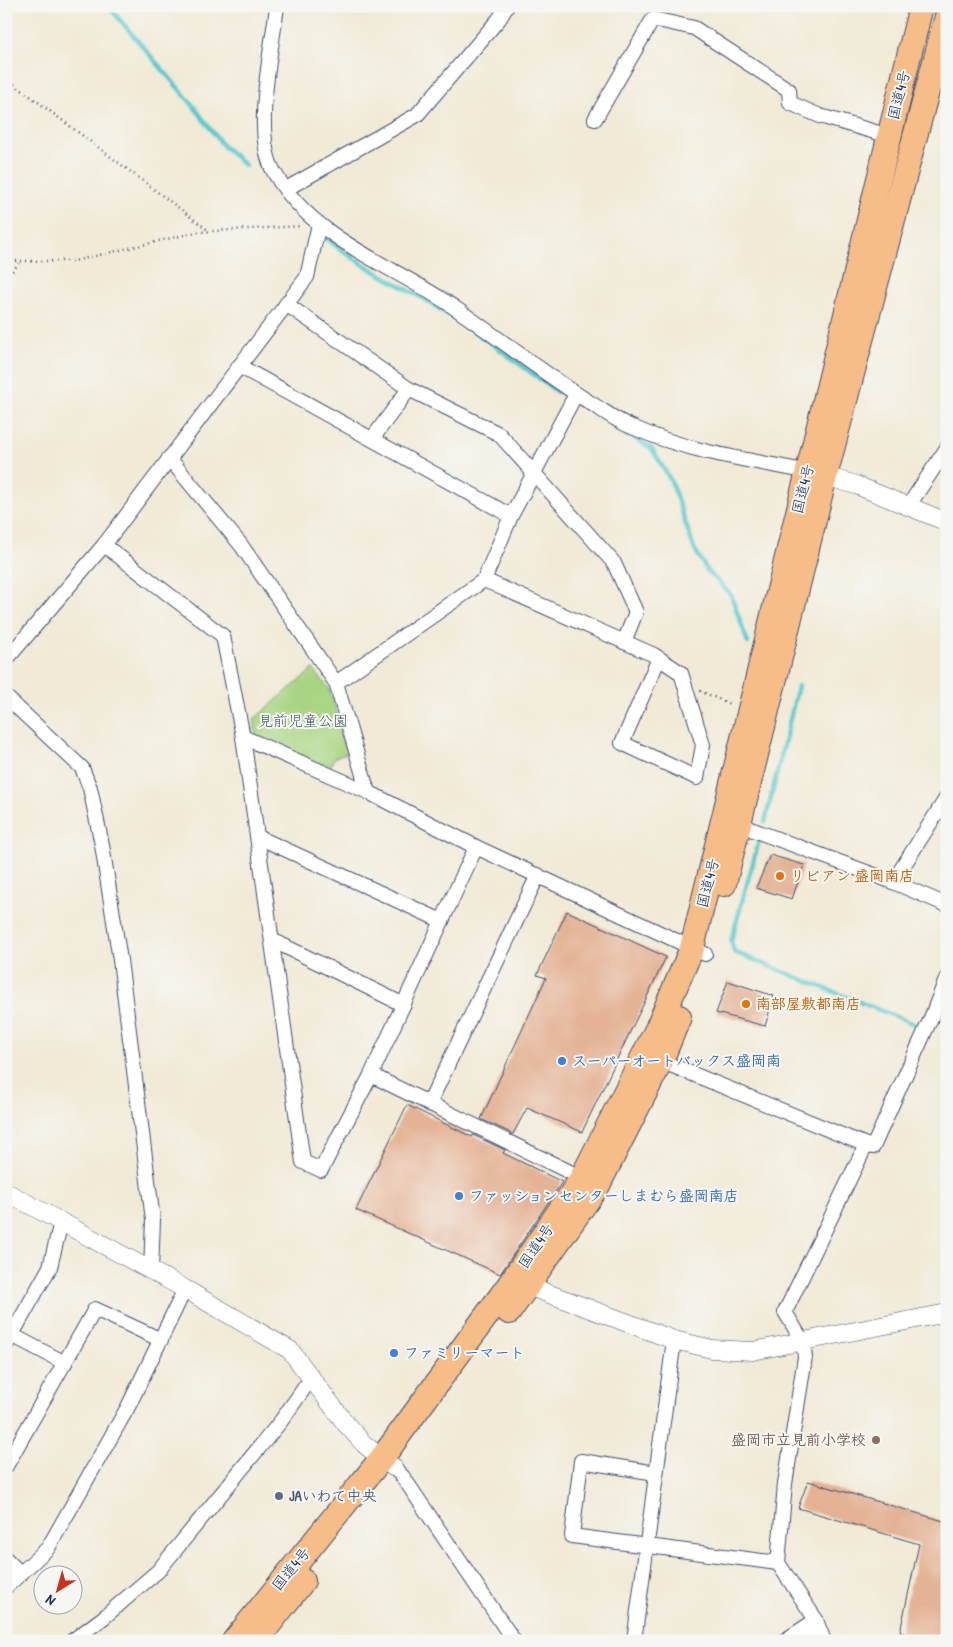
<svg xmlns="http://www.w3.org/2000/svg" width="953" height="1647" font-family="'Patrick Hand','Klee One',sans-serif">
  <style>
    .green { fill: #a8d581; stroke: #628270 }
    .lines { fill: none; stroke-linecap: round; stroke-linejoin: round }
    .stream { stroke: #5cc9cf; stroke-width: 4.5 }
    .building { fill: #e4b294 }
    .minor-casing { stroke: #3b4b70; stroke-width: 16 }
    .tertiary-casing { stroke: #3b4b70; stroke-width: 19 }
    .trunk-casing { stroke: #3b4b70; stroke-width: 26 }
    .path { stroke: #3b4b70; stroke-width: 2.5; stroke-dasharray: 1 4; stroke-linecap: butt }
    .minor { stroke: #fff; stroke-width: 14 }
    .tertiary { stroke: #fff; stroke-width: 18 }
    .trunk { stroke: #f7bd88; stroke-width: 24 }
    .food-dot { fill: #e8710a; stroke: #f6f6f2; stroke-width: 2 }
    .shop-dot { fill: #3f7fe0; stroke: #f6f6f2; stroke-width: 2 }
    .education-dot { fill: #8d6e63; stroke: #f6f6f2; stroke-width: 2 }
    .service-dot { fill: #5c6f8a; stroke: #f6f6f2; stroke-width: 2 }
    .labels { text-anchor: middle; stroke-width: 4; stroke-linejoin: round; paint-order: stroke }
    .street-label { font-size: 15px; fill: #1b2f5e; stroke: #f6f6f2 }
    .park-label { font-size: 15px; fill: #3e5867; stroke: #f6f6f2 }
    .food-label { font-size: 15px; font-weight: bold; fill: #c56008; stroke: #f6f6f2; text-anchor: start }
    .shop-label { font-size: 15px; font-weight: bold; fill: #366cbe; stroke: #f6f6f2; text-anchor: start }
    .education-label { font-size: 15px; font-weight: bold; fill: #785e54; stroke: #f6f6f2; text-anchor: end }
    .service-label { font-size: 15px; font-weight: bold; fill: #4e5e75; stroke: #f6f6f2; text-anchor: start }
  </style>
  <rect width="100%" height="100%" fill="#f6f6f2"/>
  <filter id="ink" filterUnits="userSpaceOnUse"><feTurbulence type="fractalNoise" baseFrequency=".02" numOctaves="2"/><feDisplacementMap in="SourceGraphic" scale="10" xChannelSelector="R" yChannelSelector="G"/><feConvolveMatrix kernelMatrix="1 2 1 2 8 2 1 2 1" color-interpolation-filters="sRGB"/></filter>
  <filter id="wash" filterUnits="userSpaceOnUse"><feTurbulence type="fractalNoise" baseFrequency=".0096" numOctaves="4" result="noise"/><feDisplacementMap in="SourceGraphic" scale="20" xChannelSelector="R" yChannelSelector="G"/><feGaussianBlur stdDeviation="1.12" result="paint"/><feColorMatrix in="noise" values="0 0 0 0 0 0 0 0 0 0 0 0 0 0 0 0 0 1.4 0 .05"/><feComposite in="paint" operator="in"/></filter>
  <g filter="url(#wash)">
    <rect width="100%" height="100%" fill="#f1ead6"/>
    <path class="green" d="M313,669L329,688L349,752L334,758L329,770L256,736L254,719Z"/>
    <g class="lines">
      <g class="stream">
        <path d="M108,6L192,104L224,147L245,165"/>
        <path d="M327,239C362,267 398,283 435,306C477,332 517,362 557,392"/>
        <path d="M612,424L652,449L671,481L694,548L706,569L731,595L748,643"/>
        <path d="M765,822L798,686"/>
        <path d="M759,841L731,941L734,952L922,1027"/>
      </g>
    </g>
    <g id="blocks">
      <g class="building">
        <path d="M770,855L804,865L792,899L756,888Z"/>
        <path d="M567,911L666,957L582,1132L527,1108L513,1134L481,1119L546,978L537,975Z"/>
        <path d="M728,981L774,996L765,1026L716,1013Z"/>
        <path d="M407,1105L472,1137L473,1135L505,1150L503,1153L562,1182L500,1274L356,1210Z"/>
        <path d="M808,1481L947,1522V1641H923L900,1632L919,1544L798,1508Z"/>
      </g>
    </g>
  </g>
  <g filter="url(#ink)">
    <use href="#blocks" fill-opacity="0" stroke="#3b4b70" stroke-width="1"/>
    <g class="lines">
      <g class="minor-casing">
        <g id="minor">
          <path d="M277,6C272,50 252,134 274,172C313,241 394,265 455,308C503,341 548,377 597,407C608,414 619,422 632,427C690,453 752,460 814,473"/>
          <path d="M595,119L653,19L694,28L789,90L790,103L820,116L889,136"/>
          <path d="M286,189L417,115L499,19L507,6"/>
          <path d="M286,304L409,389L499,434L614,563L636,612L624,642"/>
          <path d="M239,366L511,516"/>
          <path d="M372,439L409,389"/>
          <path d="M169,458L241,545L336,683L368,792"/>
          <path d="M909,505L947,448"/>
          <path d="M104,545L223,636L243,737L303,1162L321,1170L371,1075L476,847"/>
          <path d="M484,580L654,655L681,673L703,745L697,778L622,743L659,658"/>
          <path d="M6,660L104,545L307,277L319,224"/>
          <path d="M336,683L484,580L511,516L576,394"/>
          <path d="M6,697L82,768L90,788L102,845L120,960L153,1220L151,1270"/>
          <path d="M243,737L368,792L476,847L705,954"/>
          <path d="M740,825L893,882L947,905"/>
          <path d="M258,837L442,921"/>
          <path d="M893,882L947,797"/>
          <path d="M272,940L404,1005"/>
          <path d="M661,1061L866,1145L785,1312L803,1342L805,1357L785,1484L778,1563L816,1620L824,1641"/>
          <path d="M371,1075L582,1178"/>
          <path d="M429,1104L538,875"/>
          <path d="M866,1145L873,1147L931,1018L947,977"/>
          <path d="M6,1332L65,1363"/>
          <path d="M6,1345L50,1267L61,1222"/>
          <path d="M6,1466L95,1309L161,1340"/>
          <path d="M393,1467L403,1477L514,1641"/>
          <path d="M656,1473L581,1461L572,1536L778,1563"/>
          <path d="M6,1559L21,1574"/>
          <path d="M6,1587L48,1548L128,1407L185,1289"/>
          <path d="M72,1641L103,1618L158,1571L281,1421L312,1377"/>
          <path d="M634,1641L674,1340"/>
          <path d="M784,1641L816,1620"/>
          <path d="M807,1641L816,1620"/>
        </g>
      </g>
      <g class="tertiary-casing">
        <g id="tertiary">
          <path d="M825,476L856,485L947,522"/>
          <path d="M6,1192L185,1289L290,1350L346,1424L365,1445L393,1467"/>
          <path d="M517,1282L674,1340L712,1349L753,1351L947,1313"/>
        </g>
      </g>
      <g class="trunk-casing">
        <g id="trunk">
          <path d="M724,884L825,476L947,16"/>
          <path d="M509,1312L598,1185L661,1061L679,1017"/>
          <path d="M234,1641L382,1458L509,1285L582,1178L657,1029L692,948L921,6"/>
          <path d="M256,1641L303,1581"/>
        </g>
      </g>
      <g class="path">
        <path d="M6,78L208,230"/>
        <path d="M6,261H74L197,232L301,226"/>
        <path d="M6,279L19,263"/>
        <path d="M700,691L732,705"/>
      </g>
      <use href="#minor" class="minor"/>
      <use href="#tertiary" class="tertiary"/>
      <use href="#trunk" class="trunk"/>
    </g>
  </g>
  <g class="food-dot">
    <circle cx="780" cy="876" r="5"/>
    <circle cx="746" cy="1004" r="5"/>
  </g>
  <g class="shop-dot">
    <circle cx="562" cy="1061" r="5"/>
    <circle cx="459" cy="1196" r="5"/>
    <circle cx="394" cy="1353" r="5"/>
  </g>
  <circle class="education-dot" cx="876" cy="1440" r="5"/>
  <circle class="service-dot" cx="279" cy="1496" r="5"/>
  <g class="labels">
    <g class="street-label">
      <text transform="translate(899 95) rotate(-76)" y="5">国道4号</text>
      <text transform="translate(803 489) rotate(-76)" y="5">国道4号</text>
      <text transform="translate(708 883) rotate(-76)" y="5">国道4号</text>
      <text transform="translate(536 1246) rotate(-56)" y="5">国道4号</text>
      <text transform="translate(291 1569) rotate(-51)" y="5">国道4号</text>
    </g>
    <g class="park-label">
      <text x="303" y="726">見前児童公園</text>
    </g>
    <g class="food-label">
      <text x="790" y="881">リビアン 盛岡南店</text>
      <text x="756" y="1009">南部屋敷都南店</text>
    </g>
    <g class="shop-label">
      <text x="572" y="1066">スーパーオートバックス盛岡南</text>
      <text x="469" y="1201">ファッションセンターしまむら盛岡南店</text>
      <text x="404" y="1358">ファミリーマート</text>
    </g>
    <g class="education-label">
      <text x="866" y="1445">盛岡市立見前小学校</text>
    </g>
    <g class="service-label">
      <text x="289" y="1501">JAいわて中央</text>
    </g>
  </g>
  <rect width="953" height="1647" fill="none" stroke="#f6f6f2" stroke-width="25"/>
  <g transform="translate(58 1590) rotate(217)"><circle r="24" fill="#f6f6f2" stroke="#9ea6b7"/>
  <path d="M0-4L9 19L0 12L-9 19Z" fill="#c8321e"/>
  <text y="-8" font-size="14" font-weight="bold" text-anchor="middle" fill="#1b2f5e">N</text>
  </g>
</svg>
